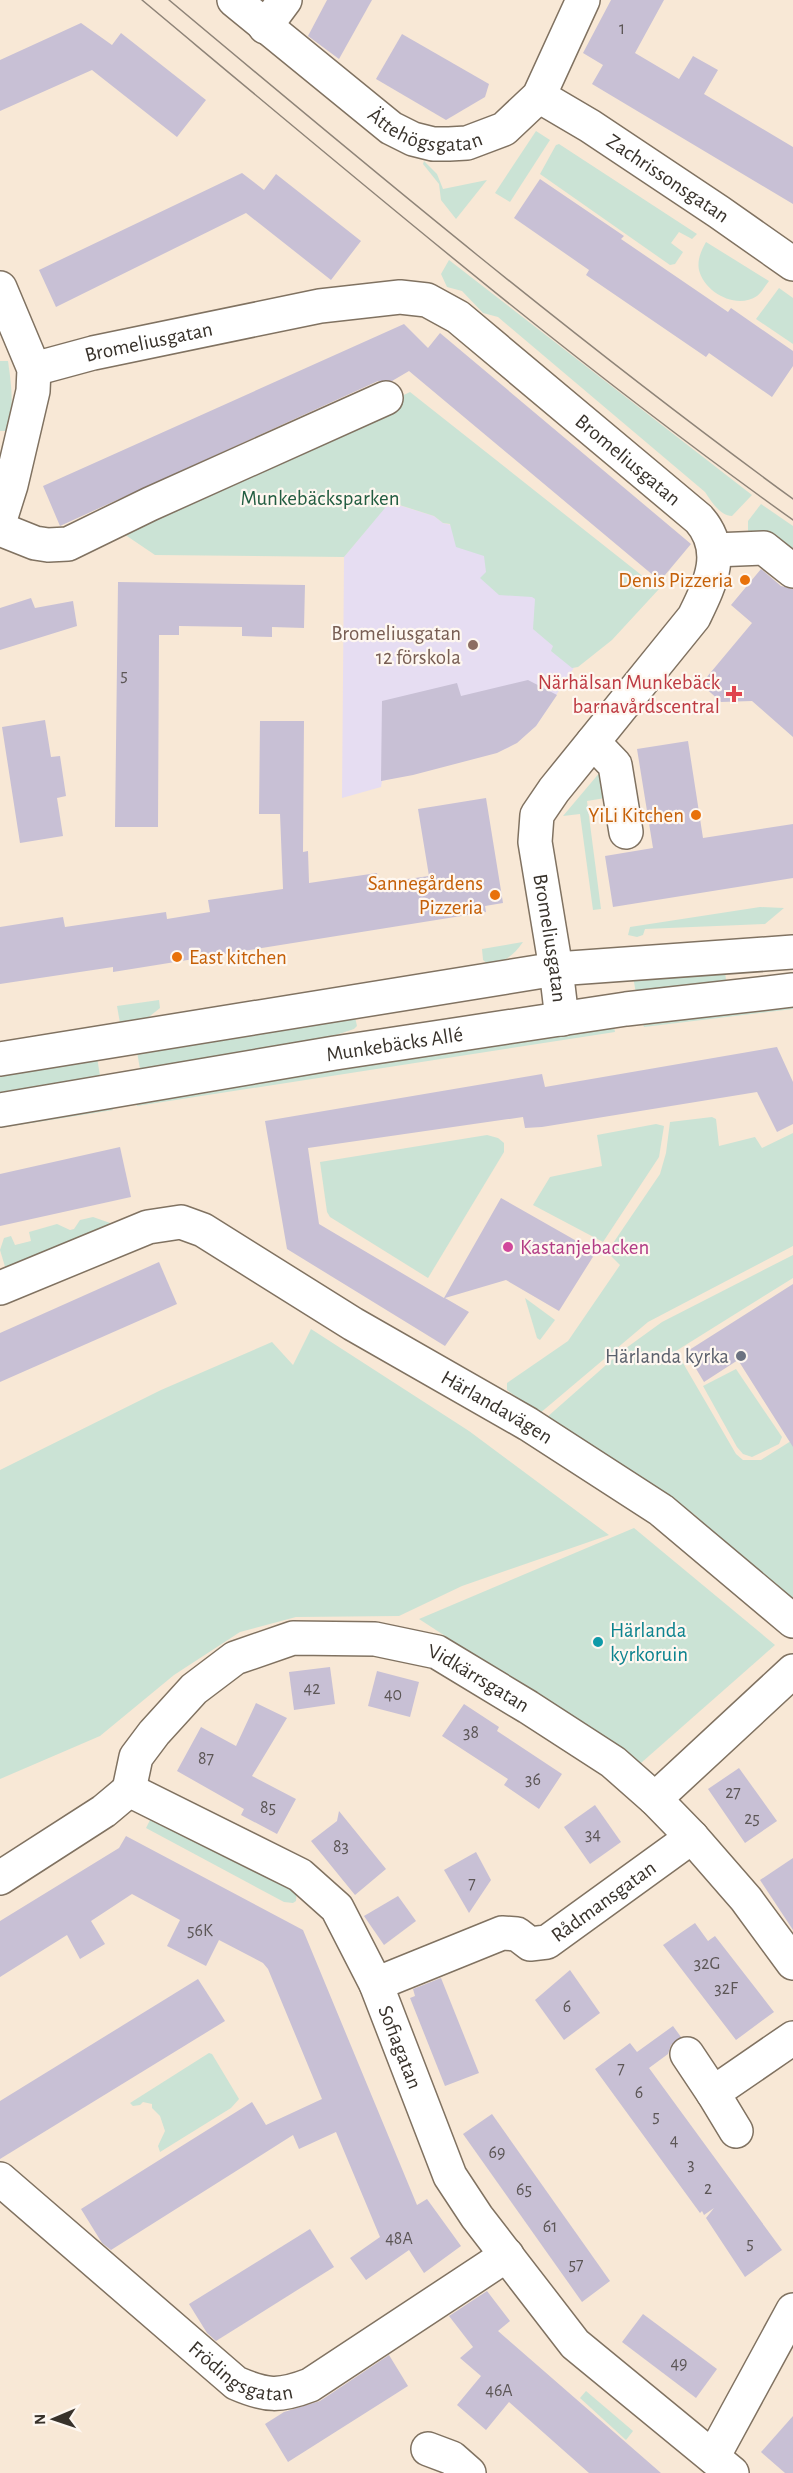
<svg xmlns="http://www.w3.org/2000/svg" width="793" height="2473" font-family="'Alegreya Sans',sans-serif">
  <style>
    .education { fill: #e6ddf2 }
    .green { fill: #cbe3d5 }
    .building { fill: #c8c0d5 }
    .lines { fill: none; stroke-linecap: round; stroke-linejoin: round }
    .minor-casing { stroke: #807261; stroke-width: 36 }
    .minor { stroke: #fff; stroke-width: 33 }
    .tram { stroke: #8f8478; stroke-width: 1.5 }
    .food-dot { fill: #e8710a; stroke: #fef7f0; stroke-width: 2 }
    .education-dot { fill: #8d6e63; stroke: #fef7f0; stroke-width: 2 }
    .health-dot { fill: #e0444e; stroke: #fef7f0; stroke-width: 2 }
    .hotel-dot { fill: #d1479c; stroke: #fef7f0; stroke-width: 2 }
    .worship-dot { fill: #6b7280; stroke: #fef7f0; stroke-width: 2 }
    .culture-dot { fill: #0f9aa8; stroke: #fef7f0; stroke-width: 2 }
    .labels { text-anchor: middle; stroke-width: 4.5; stroke-linejoin: round; paint-order: stroke }
    .number-label { font-size: 18px; fill: #5c5656 }
    .street-label { font-size: 21px; fill: #38322b; stroke: #fef7f0 }
    .park-label { font-size: 21px; fill: #225d41; stroke: #fef7f0 }
    .food-label { font-size: 21px; fill: #c56008; stroke: #fef7f0; text-anchor: end }
    .education-label { font-size: 21px; fill: #785e54; stroke: #fef7f0; text-anchor: end }
    .health-label { font-size: 21px; fill: #be3a42; stroke: #fef7f0; text-anchor: end }
    .hotel-label { font-size: 21px; fill: #b23c85; stroke: #fef7f0; text-anchor: start }
    .worship-label { font-size: 21px; fill: #5b616d; stroke: #fef7f0; text-anchor: end }
    .culture-label { font-size: 21px; fill: #0d838f; stroke: #fef7f0; text-anchor: start }
  </style>
  <rect width="100%" height="100%" fill="#f8e8d6"/>
  <path class="education" d="M389,502L434,516L443,523L535,545L577,663L536,726L508,748L382,781L381,787L342,798L344,557Z"/>
  <g class="green">
    <path d="M536,131L550,140L510,202L495,193Z"/>
    <path d="M559,144L697,234L692,239L679,232L671,243L683,252L675,264L670,265L540,174L556,145Z"/>
    <path d="M424,161L437,174L443,189L487,180L456,219L441,200L439,184L423,164Z"/>
    <path d="M706,242L769,281C765,286 762,292 757,296C736,310 704,292 699,270C697,260 701,251 706,242Z"/>
    <path d="M449,260L752,495L732,516C719,515 712,502 705,492L498,317L483,313L462,291L447,287L441,274Z"/>
    <path d="M779,288L793,298V344L756,319Z"/>
    <path d="M0,361H8C11,382 15,411 7,431H0Z"/>
    <path d="M410,392L659,589L612,640L578,667L572,668L551,651L553,646L533,629L535,599L532,597L499,595L480,578L486,572L484,556L456,547L450,524L443,523L434,516L390,502L344,557L155,555L121,532Z"/>
    <path d="M761,504L793,526V566L748,531V521Z"/>
    <path d="M601,771L605,798L587,801L601,909L593,910L580,814L563,816Z"/>
    <path d="M760,907L784,908L765,924L645,929L643,935L637,937L628,935L630,927Z"/>
    <path d="M523,942C514,955 505,962 489,965L483,960L482,949Z"/>
    <path d="M725,970L726,981L636,994L633,976Z"/>
    <path d="M159,1000L160,1008L145,1020L120,1023L117,1006Z"/>
    <path d="M793,1002V1009L644,1027L642,1022Z"/>
    <path d="M355,1017L357,1026L354,1029L327,1038L140,1069L137,1052Z"/>
    <path d="M614,1026L615,1032L137,1106L135,1100Z"/>
    <path d="M97,1057L100,1076L0,1092V1072Z"/>
    <path d="M112,1107L113,1110L0,1128V1122Z"/>
    <path d="M712,1117L716,1119L719,1146L755,1137L762,1148L793,1133V1246L648,1322L539,1414L507,1390V1383L568,1341L620,1265L607,1252L660,1174L666,1153L670,1122Z"/>
    <path d="M656,1124L664,1126L659,1157L603,1242L533,1205L550,1177L602,1166L597,1135Z"/>
    <path d="M487,1135L498,1138L504,1143V1152L428,1278L330,1217L327,1212L320,1162Z"/>
    <path d="M93,1217L113,1224L6,1270L0,1250L4,1238L11,1236L15,1245L31,1241L29,1232L57,1224L70,1230L74,1229L80,1220Z"/>
    <path d="M793,1255V1278L676,1351L736,1454L743,1460H761L791,1441L793,1444V1606L695,1515L637,1474L546,1418L622,1351L662,1322Z"/>
    <path d="M525,1298L555,1320L540,1340L537,1338Z"/>
    <path d="M311,1329L469,1431L609,1535L462,1586L399,1616L296,1617L240,1632L174,1675L100,1736L0,1779V1470L161,1390L272,1342L293,1365Z"/>
    <path d="M736,1369L782,1437L779,1444L752,1457L743,1454L737,1447L703,1386Z"/>
    <path d="M634,1528L775,1645L641,1763L419,1619Z"/>
    <path d="M154,1812L297,1890L296,1901L293,1903L284,1902L146,1828Z"/>
    <path d="M209,2053L212,2054L239,2099L231,2108L160,2152L158,2146L165,2131L160,2116L152,2108V2104L143,2102L140,2105L133,2106L130,2103Z"/>
    <path d="M586,2391L633,2431L626,2440L580,2398Z"/>
  </g>
  <g class="building">
    <path d="M327,0H372L339,59L308,36Z"/>
    <path d="M611,0H664L635,53L679,79L693,56L718,70L704,94L793,147V204L592,84L603,65L583,53Z"/>
    <path d="M81,23L112,45L121,33L206,100L177,137L92,70L0,111V60Z"/>
    <path d="M402,34L489,84L485,97L446,120L376,79Z"/>
    <path d="M242,173L264,190L276,174L361,241L331,280L246,213L56,307L39,270Z"/>
    <path d="M540,179L624,236L621,239L728,312L731,308L793,351V366L772,397L709,353L706,357L586,275L589,270L514,218Z"/>
    <path d="M404,324L428,348L440,333L691,544L660,581L409,371L392,381H378L60,526L43,486Z"/>
    <path d="M761,569L781,586L793,589V737L752,701L721,702L701,684L752,623L731,605Z"/>
    <path d="M118,582L305,585L304,628L272,627V637L242,636V627L179,626V635H159L158,827H115Z"/>
    <path d="M31,598L35,608L73,601L77,626L0,650V608Z"/>
    <path d="M528,680L557,695L536,726L517,743L497,753L413,775L381,781L382,701L457,683L461,696Z"/>
    <path d="M45,720L51,757L60,756L66,796L57,798L63,836L20,843L2,727Z"/>
    <path d="M260,721H304L303,852L308,851L309,883L377,873L379,883L429,876L418,809L486,798L503,903L485,906L486,912L113,972V967L0,984V927L63,917L65,927L166,912L167,919L210,912L208,900L283,889L280,814H259Z"/>
    <path d="M688,741L703,838L793,824V878L613,907L605,856L653,848L637,749Z"/>
    <path d="M777,1047L793,1082V1124L777,1132L757,1092L542,1127L525,1128L523,1117L308,1148L319,1224L444,1298L501,1198L596,1252L559,1311L506,1280L445,1298L469,1312L445,1346L287,1249L265,1121L542,1074L545,1087Z"/>
    <path d="M120,1147L131,1197L0,1226V1174Z"/>
    <path d="M159,1262L177,1304L0,1382V1333Z"/>
    <path d="M793,1284V1447L738,1360L704,1382L686,1352Z"/>
    <path d="M330,1667L335,1704L294,1710L289,1672Z"/>
    <path d="M377,1671L419,1682L410,1717L368,1706Z"/>
    <path d="M256,1703L287,1718L252,1776L296,1799L277,1834L241,1815L244,1809L177,1771L201,1727L236,1746Z"/>
    <path d="M464,1704L499,1727L497,1731L562,1774L539,1809L504,1785L508,1779L442,1736Z"/>
    <path d="M739,1768L777,1821L745,1843L708,1789Z"/>
    <path d="M595,1805L621,1842L590,1864L564,1827Z"/>
    <path d="M339,1811L386,1869L355,1895L311,1841L337,1821Z"/>
    <path d="M126,1836L303,1930L417,2205L427,2199L461,2246L424,2273L409,2250L366,2280L350,2258L380,2237L336,2132L299,2149L293,2135L111,2250L102,2243L81,2209L252,2102L266,2125L322,2099L268,1969L263,1963L219,1940L206,1966L167,1946L180,1920L132,1894L91,1921L105,1944L80,1959L67,1935L0,1977V1921L119,1848Z"/>
    <path d="M476,1852L491,1880L469,1913L444,1870Z"/>
    <path d="M793,1858V1930L760,1880Z"/>
    <path d="M398,1896L416,1921L384,1945L364,1916Z"/>
    <path d="M695,1923L708,1941L715,1936L774,2012L736,2040L663,1945Z"/>
    <path d="M570,1970L600,2013L564,2040L535,2000Z"/>
    <path d="M441,1978L479,2073L445,2086L410,1998L415,1996L413,1989Z"/>
    <path d="M198,1979L225,2021L0,2159V2101Z"/>
    <path d="M673,2026L681,2037L671,2045L668,2054L649,2068L782,2250L745,2277L706,2218L714,2208L704,2215L702,2211L700,2213L595,2069L630,2043L637,2052Z"/>
    <path d="M492,2114L610,2281L582,2302L463,2134Z"/>
    <path d="M310,2229L334,2267L216,2341L207,2333L189,2304Z"/>
    <path d="M487,2291L510,2321L498,2331L661,2473H589L509,2402L486,2430L457,2405L481,2376L460,2358L473,2347L449,2316Z"/>
    <path d="M643,2314L717,2369L696,2398L622,2342Z"/>
    <path d="M389,2355L408,2386L288,2462L265,2424L284,2412L320,2401Z"/>
    <path d="M793,2416V2473H785L761,2452Z"/>
  </g>
  <g class="lines">
    <g class="minor-casing">
      <g id="minor">
        <path id="s1" d="M234,0L391,128L413,139L433,144H449L467,143L504,129L539,96L583,0"/>
        <path d="M265,27L285,0"/>
        <path id="s2" d="M539,96L590,126L719,212L793,264"/>
        <path d="M0,288L34,369L33,391L11,485L0,520"/>
        <path id="s3" d="M34,369L93,353L320,306L400,297L427,300L458,317L699,519C727,551 710,584 694,617L554,790L537,815L535,842L556,969L562,1019"/>
        <path d="M0,529L35,543L48,545L68,544L150,504L386,398"/>
        <path d="M714,550L764,548L793,571"/>
        <path d="M593,742L615,765L626,832"/>
        <path d="M0,1059L556,969L793,952"/>
        <path id="s4" d="M0,1110L335,1053L626,1009L793,990"/>
        <path id="s5" d="M0,1288L148,1227L181,1222L203,1230L353,1324L528,1424L661,1510L793,1621"/>
        <path id="s6" d="M129,1790L136,1757L154,1733L194,1689L235,1658L293,1638L375,1639L437,1652L528,1707L613,1762L655,1799L692,1837L746,1899L793,1963"/>
        <path d="M655,1799L793,1671"/>
        <path id="s7" d="M0,1878L104,1811L129,1790L300,1875L337,1908L376,1984L450,2176L477,2217L575,2344L732,2473"/>
        <path id="s8" d="M376,1984L502,1933L517,1934L530,1944L547,1942L692,1837"/>
        <path d="M687,2054L713,2093L793,2038"/>
        <path d="M713,2093L736,2131"/>
        <path id="s9" d="M0,2179L236,2383C266,2396 279,2397 310,2385L507,2255"/>
        <path d="M428,2449L452,2458L469,2473"/>
        <path d="M713,2457L793,2310"/>
      </g>
    </g>
    <use href="#minor" class="minor"/>
    <g class="tram">
      <path d="M142,0C355,178 567,358 793,520"/>
      <path d="M169,0C373,171 578,342 793,499"/>
    </g>
  </g>
  <g class="food-dot">
    <circle cx="745" cy="580" r="6"/>
    <circle cx="696" cy="815" r="6"/>
    <circle cx="495" cy="895" r="6"/>
    <circle cx="177" cy="957" r="6"/>
  </g>
  <circle class="education-dot" cx="473" cy="645" r="6"/>
  <path class="health-dot" d="M731 685h6v6h6v6h-6v6h-6v-6h-6v-6h6z"/>
  <circle class="hotel-dot" cx="508" cy="1247" r="6"/>
  <circle class="worship-dot" cx="741" cy="1356" r="6"/>
  <circle class="culture-dot" cx="598" cy="1642" r="6"/>
  <g class="labels">
    <g class="number-label">
      <text x="622" y="34">1</text>
      <text x="124" y="681">5</text>
      <text x="312" y="1694">42</text>
      <text x="393" y="1700">40</text>
      <text x="471" y="1738">38</text>
      <text x="206" y="1764">87</text>
      <text x="533" y="1785">36</text>
      <text x="733" y="1798">27</text>
      <text x="268" y="1813">85</text>
      <text x="752" y="1824">25</text>
      <text x="593" y="1840">34</text>
      <text x="341" y="1852">83</text>
      <text x="472" y="1889">7</text>
      <text x="200" y="1936">56K</text>
      <text x="707" y="1969">32G</text>
      <text x="726" y="1994">32F</text>
      <text x="567" y="2012">6</text>
      <text x="621" y="2074">7</text>
      <text x="639" y="2098">6</text>
      <text x="656" y="2122">5</text>
      <text x="674" y="2146">4</text>
      <text x="497" y="2158">69</text>
      <text x="691" y="2170">3</text>
      <text x="708" y="2194">2</text>
      <text x="524" y="2195">65</text>
      <text x="550" y="2232">61</text>
      <text x="399" y="2244">48A</text>
      <text x="750" y="2249">5</text>
      <text x="576" y="2270">57</text>
      <text x="679" y="2369">49</text>
      <text x="499" y="2396">46A</text>
    </g>
    <g class="street-label">
      <text dy="7" stroke="none"><textPath href="#s1" startOffset="237">Ättehögsgatan</textPath></text>
      <text dy="7" stroke="none"><textPath href="#s2" startOffset="153">Zachrissonsgatan</textPath></text>
      <text dy="7" stroke="none"><textPath href="#s3" startOffset="118">Bromeliusgatan</textPath></text>
      <text dy="7" stroke="none"><textPath href="#s3" startOffset="658">Bromeliusgatan</textPath></text>
      <text dy="7" stroke="none"><textPath href="#s3" startOffset="1233">Bromeliusgatan</textPath></text>
      <text dy="7" stroke="none"><textPath href="#s4" startOffset="400">Munkebäcks Allé</textPath></text>
      <text dy="7" stroke="none"><textPath href="#s5" startOffset="560">Härlandavägen</textPath></text>
      <text dy="7" stroke="none"><textPath href="#s6" startOffset="430">Vidkärrsgatan</textPath></text>
      <text dy="7" stroke="none"><textPath href="#s8" startOffset="254">Rådmansgatan</textPath></text>
      <text dy="7" stroke="none"><textPath href="#s7" startOffset="550">Sofiagatan</textPath></text>
      <text dy="7" stroke="none"><textPath href="#s9" startOffset="312">Frödingsgatan</textPath></text>
    </g>
    <g class="park-label">
      <text x="320" y="505">Munkebäcksparken</text>
    </g>
    <g class="food-label">
      <text x="733" y="587">Denis Pizzeria</text>
      <text x="684" y="822">YiLi Kitchen</text>
      <text x="483" y="890">Sannegårdens<tspan x="483" dy="24">Pizzeria</tspan></text>
      <text x="189" y="964" text-anchor="start">East kitchen</text>
    </g>
    <g class="education-label">
      <text x="461" y="640">Bromeliusgatan<tspan x="461" dy="24">12 förskola</tspan></text>
    </g>
    <g class="health-label">
      <text x="720" y="689">Närhälsan Munkebäck<tspan x="720" dy="24">barnavårdscentral</tspan></text>
    </g>
    <g class="hotel-label">
      <text x="520" y="1254">Kastanjebacken</text>
    </g>
    <g class="worship-label">
      <text x="729" y="1363">Härlanda kyrka</text>
    </g>
    <g class="culture-label">
      <text x="610" y="1637">Härlanda<tspan x="610" dy="24">kyrkoruin</tspan></text>
    </g>
  </g>
  <g transform="translate(54 2419) rotate(268)" stroke="#fef7f0" stroke-width="4.5" paint-order="stroke">
  <path d="M0-4.5L10 22L0 15L-10 22Z" fill="#38322b"/>
  <text y="-9" font-size="16" font-weight="bold" text-anchor="middle" fill="#38322b">N</text>
  </g>
</svg>
